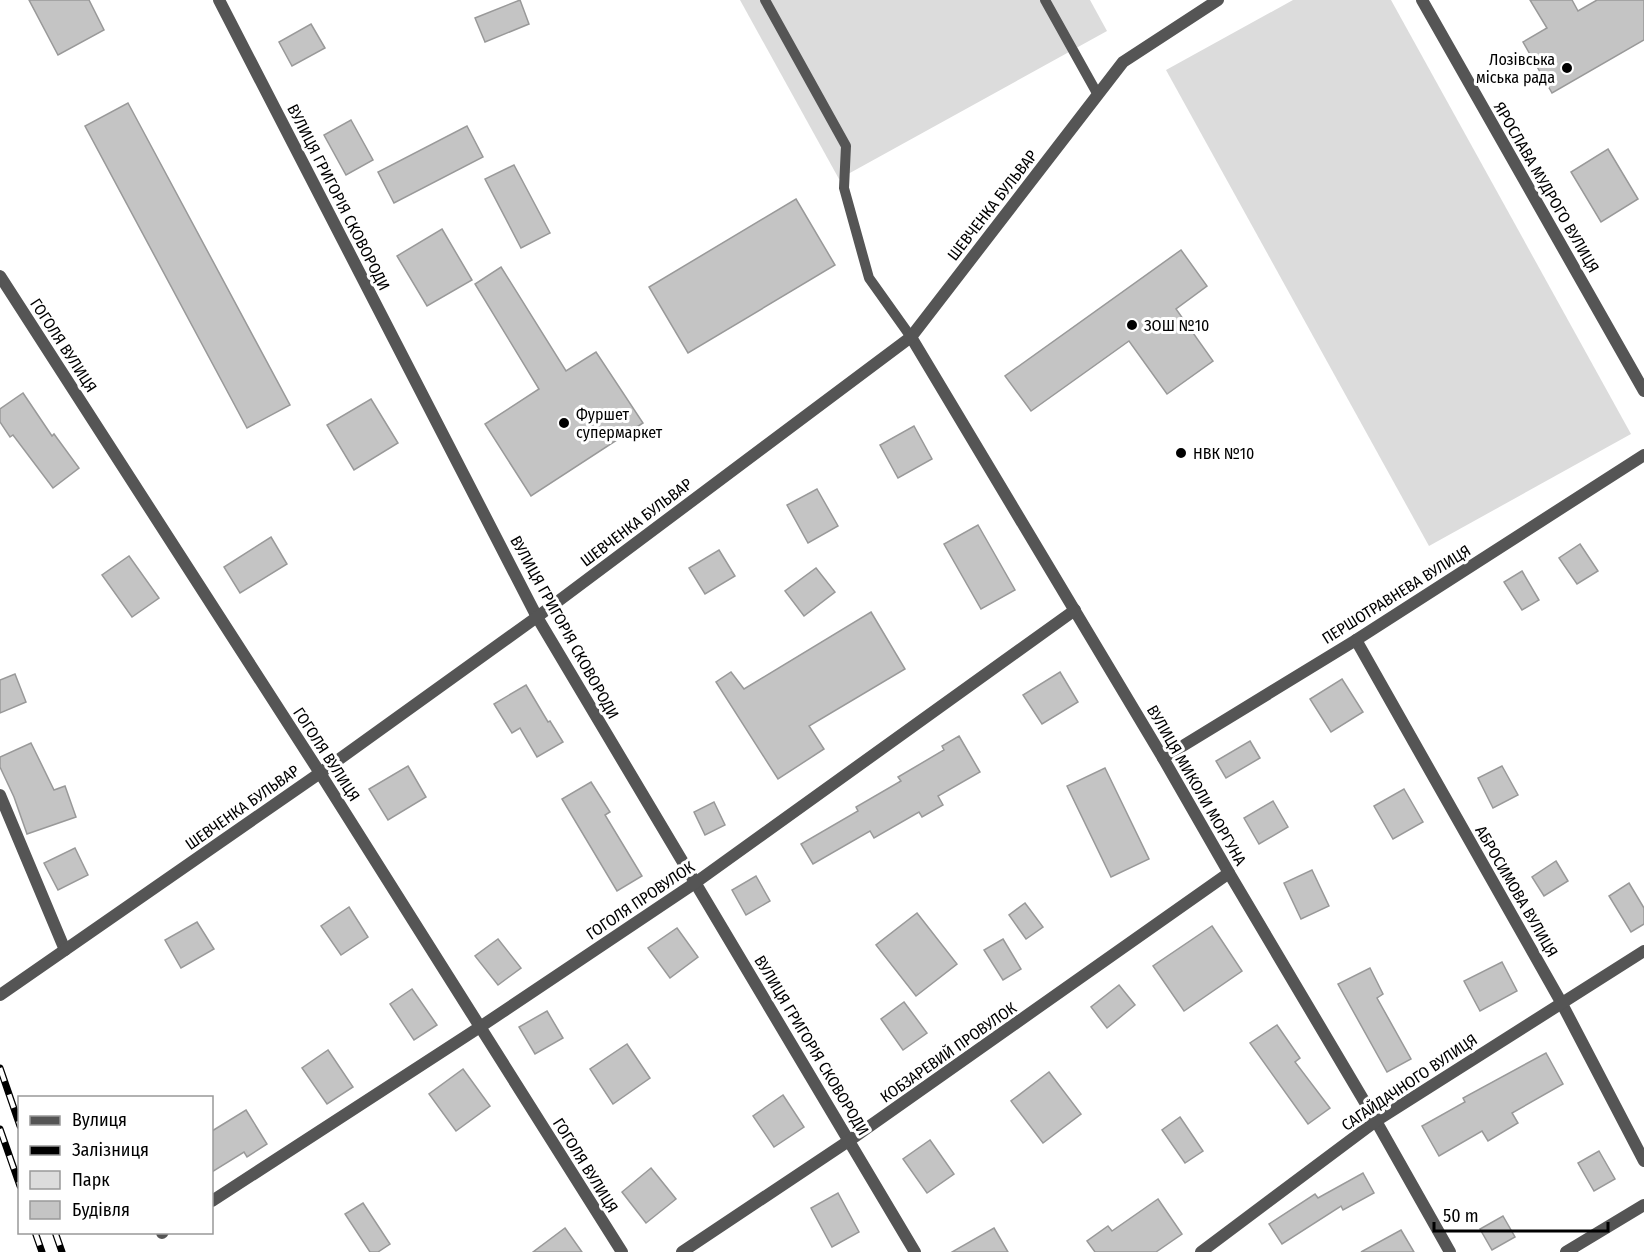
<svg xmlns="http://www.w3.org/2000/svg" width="1644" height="1252" font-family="'Fira Sans Condensed',sans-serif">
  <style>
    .green { fill: #dcdcdc }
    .building { fill: #c4c4c4; stroke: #999; stroke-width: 1.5 }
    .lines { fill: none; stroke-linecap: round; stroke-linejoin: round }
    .service { stroke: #555; stroke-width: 10 }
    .minor { stroke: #555; stroke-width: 12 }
    .rail-casing { stroke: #000; stroke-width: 7 }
    .rail { stroke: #fff; stroke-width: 4.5; stroke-dasharray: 14; stroke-linecap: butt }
    .poi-dot { fill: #000; stroke: #fff; stroke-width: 2 }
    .labels { text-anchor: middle; stroke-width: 6; stroke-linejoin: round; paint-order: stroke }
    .poi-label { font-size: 16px; fill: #000; stroke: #fff; text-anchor: start }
    .street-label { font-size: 16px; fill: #000; stroke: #fff }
  </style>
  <rect width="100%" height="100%" fill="#fff"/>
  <g class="green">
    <path d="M740,0H1090L1107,31L839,179Z"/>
    <path d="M1293,0H1391L1631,434L1429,546L1166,70Z"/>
  </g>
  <g class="building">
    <path d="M29,0H89L104,30L58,55Z"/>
    <path d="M520,0L529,24L485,42L475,18Z"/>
    <path d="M1530,0H1572L1578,11L1597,0H1644V40L1552,93L1523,42L1547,28Z"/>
    <path d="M311,24L325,48L292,66L279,42Z"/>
    <path d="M128,103L290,405L247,428L85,126Z"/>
    <path d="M351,120L373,160L346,175L324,135Z"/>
    <path d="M467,126L483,157L394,203L378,172Z"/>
    <path d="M1608,149L1638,199L1601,222L1571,172Z"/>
    <path d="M514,165L550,233L521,248L485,179Z"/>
    <path d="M796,199L835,265L688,353L649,287Z"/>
    <path d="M442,229L472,280L427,306L397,256Z"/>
    <path d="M1181,250L1207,286L1176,309L1213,361L1167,394L1129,341L1031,411L1005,376Z"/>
    <path d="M501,267L566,371L596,352L643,423L531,496L485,424L539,389L475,284Z"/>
    <path d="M23,393L52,436L54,434L79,468L53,488L13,435L10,437L0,422V409Z"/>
    <path d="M371,399L398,443L354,470L327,425Z"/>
    <path d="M914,426L932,459L898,478L880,445Z"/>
    <path d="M817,489L838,526L808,543L787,505Z"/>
    <path d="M978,525L1015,590L981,609L944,544Z"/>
    <path d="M271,537L287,564L240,593L224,567Z"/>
    <path d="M1580,544L1598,571L1577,584L1559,558Z"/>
    <path d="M719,550L735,576L705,594L689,568Z"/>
    <path d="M129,556L159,598L132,617L102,575Z"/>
    <path d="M816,568L835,592L804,616L785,591Z"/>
    <path d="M1522,571L1539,600L1522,610L1504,582Z"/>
    <path d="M871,612L905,669L809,726L824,749L778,779L716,682L731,672L744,689Z"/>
    <path d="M1060,672L1078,702L1042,724L1023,695Z"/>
    <path d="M15,674L26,702L0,713V680Z"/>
    <path d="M1342,679L1363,712L1331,732L1310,699Z"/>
    <path d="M526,685L548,722L550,721L563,742L537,757L520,728L512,733L494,704Z"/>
    <path d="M959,736L980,772L938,796L943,805L922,817L919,812L874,838L870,831L813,864L801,844L858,811L856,807L901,781L898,777L944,750L942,746Z"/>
    <path d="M1250,741L1260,758L1226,778L1216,761Z"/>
    <path d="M31,743L54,790L65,786L76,817L27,834L14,797L0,767V757Z"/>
    <path d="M408,766L426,797L388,820L369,789Z"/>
    <path d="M1502,766L1518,795L1493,808L1478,778Z"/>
    <path d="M1105,768L1149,859L1111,877L1067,786Z"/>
    <path d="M591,782L610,812L605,815L642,876L617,891L562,799Z"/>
    <path d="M1404,789L1423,822L1393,839L1374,806Z"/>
    <path d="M1273,801L1288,827L1259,844L1244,818Z"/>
    <path d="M714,802L725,825L705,835L694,812Z"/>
    <path d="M75,848L88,875L58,890L44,863Z"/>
    <path d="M1556,861L1568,881L1544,896L1532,877Z"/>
    <path d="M1312,870L1329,906L1301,919L1284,883Z"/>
    <path d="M756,876L770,901L746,915L732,890Z"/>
    <path d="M1629,883L1644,908V924L1631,932L1609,896Z"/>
    <path d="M1025,903L1043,927L1026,939L1009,915Z"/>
    <path d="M349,907L368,937L341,955L321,926Z"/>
    <path d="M917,913L957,964L916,996L876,945Z"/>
    <path d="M197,922L214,949L181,968L165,940Z"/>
    <path d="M1212,926L1242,971L1184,1011L1153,966Z"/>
    <path d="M677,928L698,957L670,978L648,948Z"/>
    <path d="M498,939L521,968L498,985L475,956Z"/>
    <path d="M1003,939L1021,969L1003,980L984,950Z"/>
    <path d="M1502,962L1517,991L1480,1011L1464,981Z"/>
    <path d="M1370,968L1383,994L1377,998L1411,1059L1387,1072L1338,984Z"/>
    <path d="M1119,985L1135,1005L1107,1028L1091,1007Z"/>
    <path d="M412,989L437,1025L414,1040L390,1004Z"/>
    <path d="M904,1002L927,1033L903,1050L881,1019Z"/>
    <path d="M547,1011L563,1038L535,1054L519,1027Z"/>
    <path d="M1277,1025L1300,1058L1295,1062L1330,1108L1308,1124L1250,1043Z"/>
    <path d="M627,1044L650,1078L613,1104L590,1069Z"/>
    <path d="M328,1050L353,1087L327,1104L302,1068Z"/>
    <path d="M1546,1053L1563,1084L1512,1113L1518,1123L1488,1141L1482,1131L1439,1156L1422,1126L1465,1102L1463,1098Z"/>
    <path d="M463,1069L490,1106L456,1131L429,1094Z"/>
    <path d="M1049,1072L1081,1114L1043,1143L1011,1101Z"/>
    <path d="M783,1095L804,1127L774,1147L753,1116Z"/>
    <path d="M246,1110L267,1144L247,1157L244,1152L212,1172V1131Z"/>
    <path d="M1180,1117L1203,1151L1185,1163L1162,1130Z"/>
    <path d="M930,1140L954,1174L927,1193L903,1159Z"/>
    <path d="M1599,1151L1615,1179L1594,1191L1578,1163Z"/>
    <path d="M651,1168L676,1199L646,1223L622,1192Z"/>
    <path d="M1363,1173L1374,1193L1343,1210L1341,1206L1282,1244L1269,1224L1315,1194L1318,1198Z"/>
    <path d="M838,1193L859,1232L832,1247L811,1208Z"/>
    <path d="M1158,1199L1182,1234L1156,1252H1095L1087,1241L1108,1226L1112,1231Z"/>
    <path d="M363,1203L390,1244L378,1252H370L345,1214Z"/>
    <path d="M1503,1216L1515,1237L1492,1250L1480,1229Z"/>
    <path d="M565,1228L582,1252H533Z"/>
    <path d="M994,1228L1008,1252H952Z"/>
    <path d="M1401,1230L1414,1252H1361Z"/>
  </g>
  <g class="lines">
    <g class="service">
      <path d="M765,0L846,146L844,188L869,278L911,337"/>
      <path d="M1045,0L1098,95"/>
    </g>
    <g class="minor">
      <path d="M219,0L537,617L915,1252"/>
      <path d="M1422,0L1644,391"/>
      <path d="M0,276L320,773L622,1252"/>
      <path d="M911,337L1163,758L1229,873L1376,1121L1450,1252"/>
      <path d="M1356,640L1561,1002L1644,1161"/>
      <path d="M1163,758L1356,640L1644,455"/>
      <path d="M0,795L65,950"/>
      <path d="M0,995L320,773L537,617L911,337L1123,62L1218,0"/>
      <path d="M212,1201L480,1027L695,883L1075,610"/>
      <path d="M162,1233L163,1232"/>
      <path d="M682,1252L850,1140L1229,873"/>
      <path d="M1201,1252L1376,1121L1644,951"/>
      <path d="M1566,1252L1644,1205"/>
    </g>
    <g class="rail-casing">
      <g id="rail">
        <path d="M0,1068L20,1126"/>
        <path d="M0,1129L20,1186"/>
        <path d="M35,1232L42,1252"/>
        <path d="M55,1232L62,1252"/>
      </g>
    </g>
    <use href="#rail" class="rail"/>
  </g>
  <g class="poi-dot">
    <circle cx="1567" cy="68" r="6"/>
    <circle cx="1132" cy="325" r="6"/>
    <circle cx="564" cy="423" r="6"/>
    <circle cx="1181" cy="453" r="6"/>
  </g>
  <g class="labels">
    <g class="poi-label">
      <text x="1555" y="65" text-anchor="end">Лозівська<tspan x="1555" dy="18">міська рада</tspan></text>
      <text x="1144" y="331">ЗОШ №10</text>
      <text x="576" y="420">Фуршет<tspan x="576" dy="18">супермаркет</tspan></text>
      <text x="1193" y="459">НВК №10</text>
    </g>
    <g class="street-label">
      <text transform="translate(1547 187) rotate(60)" y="6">ЯРОСЛАВА МУДРОГО ВУЛИЦЯ</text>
      <text transform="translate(339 197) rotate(63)" y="6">ВУЛИЦЯ ГРИГОРІЯ СКОВОРОДИ</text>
      <text transform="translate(992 205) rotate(-52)" y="6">ШЕВЧЕНКА БУЛЬВАР</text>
      <text transform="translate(64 345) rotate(57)" y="6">ГОГОЛЯ ВУЛИЦЯ</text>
      <text transform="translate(636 522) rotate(-37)" y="6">ШЕВЧЕНКА БУЛЬВАР</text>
      <text transform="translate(1396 594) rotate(-32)" y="6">ПЕРШОТРАВНЕВА ВУЛИЦЯ</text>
      <text transform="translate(565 627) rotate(61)" y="6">ВУЛИЦЯ ГРИГОРІЯ СКОВОРОДИ</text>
      <text transform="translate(327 754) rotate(57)" y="6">ГОГОЛЯ ВУЛИЦЯ</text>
      <text transform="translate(1197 785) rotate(60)" y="6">ВУЛИЦЯ МИКОЛИ МОРГУНА</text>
      <text transform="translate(242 807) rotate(-35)" y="6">ШЕВЧЕНКА БУЛЬВАР</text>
      <text transform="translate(1517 891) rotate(60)" y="6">АБРОСИМОВА ВУЛИЦЯ</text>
      <text transform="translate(640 900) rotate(-34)" y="6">ГОГОЛЯ ПРОВУЛОК</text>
      <text transform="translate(812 1045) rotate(59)" y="6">ВУЛИЦЯ ГРИГОРІЯ СКОВОРОДИ</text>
      <text transform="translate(948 1052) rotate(-35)" y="6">КОБЗАРЕВИЙ ПРОВУЛОК</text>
      <text transform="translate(1409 1082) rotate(-34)" y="6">САГАЙДАЧНОГО ВУЛИЦЯ</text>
      <text transform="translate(586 1165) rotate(58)" y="6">ГОГОЛЯ ВУЛИЦЯ</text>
    </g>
  </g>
  <rect x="18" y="1096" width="195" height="138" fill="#ffffff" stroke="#999999" stroke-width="1.5"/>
  <rect x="30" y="1116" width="30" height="9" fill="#555555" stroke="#999999" stroke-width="1.5"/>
  <text x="72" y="1126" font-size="18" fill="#000000">Вулиця</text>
  <rect x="30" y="1146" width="30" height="9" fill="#000000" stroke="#999999" stroke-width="1.5"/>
  <text x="72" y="1156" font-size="18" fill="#000000">Залізниця</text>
  <rect x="30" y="1171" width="30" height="18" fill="#dcdcdc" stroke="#999999" stroke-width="1.5"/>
  <text x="72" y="1186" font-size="18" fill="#000000">Парк</text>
  <rect x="30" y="1201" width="30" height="18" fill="#c4c4c4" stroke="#999999" stroke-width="1.5"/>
  <text x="72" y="1216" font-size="18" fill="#000000">Будівля</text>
  <path d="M1434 1222v9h174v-9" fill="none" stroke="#000000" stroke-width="3"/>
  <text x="1443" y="1222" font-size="18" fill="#000000" stroke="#ffffff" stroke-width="4.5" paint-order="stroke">50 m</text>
</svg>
